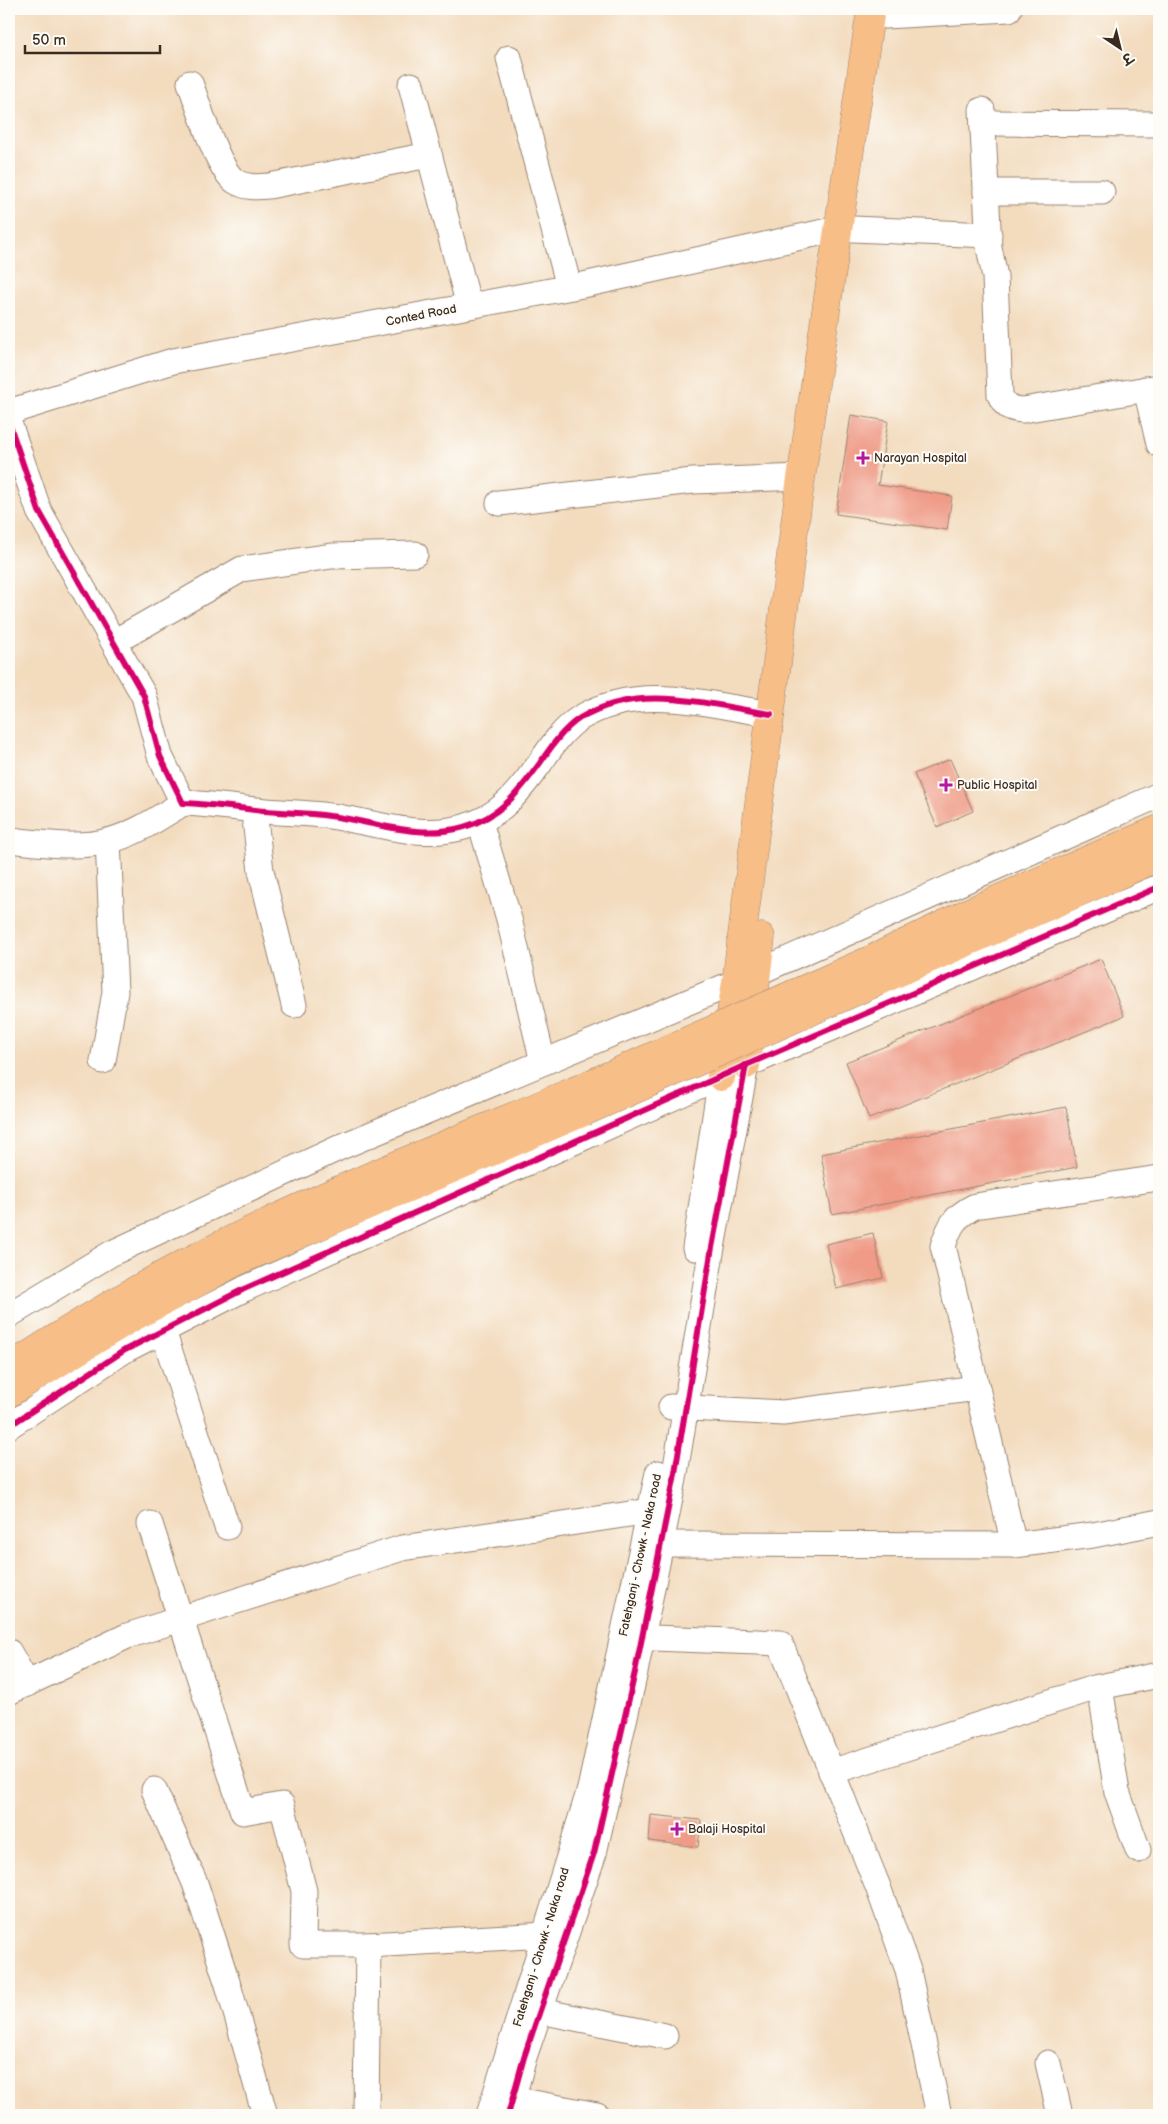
<svg xmlns="http://www.w3.org/2000/svg" width="1168" height="2124" font-family="'Balsamiq Sans','Playpen Sans Deva',sans-serif">
  <style>
    .building { fill: #ef9b87 }
    .lines { fill: none; stroke-linecap: round; stroke-linejoin: round }
    .minor-casing { stroke: #97826e; stroke-width: 27 }
    .highway-casing { stroke: #97826e; stroke-width: 29 }
    .minor { stroke: #fff; stroke-width: 25 }
    .highway { stroke: #f7be88; stroke-width: 28 }
    .highway-bridge-casing { stroke: #97826e; stroke-width: 29; stroke-linecap: butt }
    .highway-bridge { stroke: #f7be88; stroke-width: 28 }
    .cycleway-casing { stroke: #fdfcf7; stroke-width: 9 }
    .cycleway { stroke: #d6006c; stroke-width: 6 }
    .poi-dot { fill: #b5179e; stroke: #fdfcf7; stroke-width: 2 }
    .labels { text-anchor: middle; stroke-width: 4; stroke-linejoin: round; paint-order: stroke }
    .street-label { font-size: 12px; fill: #3b2a1e; stroke: #fdfcf7 }
    .poi-label { font-size: 12px; fill: #3b2a1e; stroke: #fdfcf7; text-anchor: start }
  </style>
  <rect width="100%" height="100%" fill="#fdfcf7"/>
  <filter id="ink" filterUnits="userSpaceOnUse"><feTurbulence type="fractalNoise" baseFrequency=".02" numOctaves="2"/><feDisplacementMap in="SourceGraphic" scale="10" xChannelSelector="R" yChannelSelector="G"/><feConvolveMatrix kernelMatrix="1 2 1 2 8 2 1 2 1" color-interpolation-filters="sRGB"/></filter>
  <filter id="wash" filterUnits="userSpaceOnUse"><feTurbulence type="fractalNoise" baseFrequency=".0096" numOctaves="4" result="noise"/><feDisplacementMap in="SourceGraphic" scale="20" xChannelSelector="R" yChannelSelector="G"/><feGaussianBlur stdDeviation="1.12" result="paint"/><feColorMatrix in="noise" values="0 0 0 0 0 0 0 0 0 0 0 0 0 0 0 0 0 1.4 0 .05"/><feComposite in="paint" operator="in"/></filter>
  <g filter="url(#wash)">
    <rect width="100%" height="100%" fill="#f3dbbe"/>
    <g id="blocks">
      <g class="building">
        <path d="M851,415L888,421L878,485L952,496L947,530L836,514Z"/>
        <path d="M950,759L973,811L937,827L914,774Z"/>
        <path d="M1101,959L1124,1016L869,1119L846,1062Z"/>
        <path d="M1066,1107L1077,1167L832,1214L821,1154Z"/>
        <path d="M873,1233L883,1278L836,1289L826,1244Z"/>
        <path d="M651,1815L701,1820L698,1847L649,1841Z"/>
      </g>
    </g>
  </g>
  <g filter="url(#ink)">
    <use href="#blocks" fill-opacity="0" stroke="#97826e" stroke-width="1"/>
    <g class="lines">
      <g class="minor-casing">
        <g id="minor">
          <path d="M885,16L1009,9"/>
          <path d="M509,58L569,287"/>
          <path d="M190,83C199,106 217,169 235,181C246,188 257,187 269,186L429,155"/>
          <path d="M411,85L469,306"/>
          <path d="M982,110L989,247L995,277L1000,395C1005,407 1010,409 1023,410L1159,387"/>
          <path d="M983,123L1159,124"/>
          <path d="M986,192H1102"/>
          <path d="M853,229L989,235"/>
          <path d="M1146,389L1159,444"/>
          <path d="M9,412L173,361L588,284L837,229"/>
          <path d="M9,423L39,511L144,696L160,756L183,803C207,804 231,807 255,810C280,813 305,812 330,816C375,822 419,840 464,827C500,817 519,792 540,763C551,747 563,729 580,718C640,682 707,705 771,714"/>
          <path d="M499,503L693,481L801,477"/>
          <path d="M114,642L242,569L332,556L415,554"/>
          <path d="M254,810L261,871L294,1005"/>
          <path d="M480,822L509,919L543,1062"/>
          <path d="M9,840C40,843 78,849 108,841C136,834 160,817 183,803"/>
          <path d="M103,1061L115,992L108,841"/>
          <path d="M695,1248L721,1077"/>
          <path d="M9,1315L112,1253L343,1146L736,982L1159,795"/>
          <path d="M163,1331L227,1527"/>
          <path d="M977,1388L943,1246C950,1225 954,1217 975,1206L1159,1178"/>
          <path d="M9,1426L125,1350L244,1289L746,1065L1159,887"/>
          <path d="M150,1524L243,1812L282,1805L304,1891L303,1945H368L366,2115"/>
          <path d="M644,1544L1014,1545L977,1388L783,1413L671,1407"/>
          <path d="M1014,1545L1093,1535L1159,1522"/>
          <path d="M627,1637L780,1643L878,1887L908,1970L939,2115"/>
          <path d="M9,1652L27,1684"/>
          <path d="M1100,1687L1117,1792L1138,1850"/>
          <path d="M9,1692L127,1636L402,1548L650,1511"/>
          <path d="M831,1772L1094,1688L1159,1675"/>
          <path d="M154,1790L195,1883L229,1988L265,2115"/>
          <path d="M368,1945L545,1935"/>
          <path d="M525,2008L665,2036"/>
          <path d="M1048,2063L1060,2115"/>
          <path d="M512,2099L597,2115"/>
          <path d="M489,2115L590,1789L658,1473"/>
          <path d="M508,2115L524,2057L594,1853L635,1672L674,1479L711,1253L746,1065"/>
        </g>
      </g>
      <g class="highway-casing">
        <g id="highway">
          <path d="M870,960L973,910L1159,829"/>
          <path d="M877,982L1159,857"/>
          <path d="M746,1065L761,937"/>
          <path d="M721,1077L736,982L799,492L871,9"/>
          <path d="M9,1368C70,1328 132,1290 197,1257C320,1194 448,1144 574,1091"/>
          <path d="M9,1393L128,1320L238,1261L584,1112"/>
        </g>
      </g>
      <use href="#minor" class="minor"/>
      <use href="#highway" class="highway"/>
      <g class="highway-bridge-casing">
        <g id="highway-bridge">
          <path d="M574,1091L870,960"/>
          <path d="M584,1112L877,982"/>
        </g>
      </g>
      <use href="#highway-bridge" class="highway-bridge"/>
      <g class="cycleway-casing">
        <g id="cycleway">
          <path d="M9,423L39,511L144,696L160,756L183,803C207,804 231,807 255,810C280,813 305,812 330,816C375,822 419,840 464,827C500,817 519,792 540,763C551,747 563,729 580,718C640,682 707,705 771,714"/>
          <path d="M9,1426L125,1350L244,1289L746,1065L1159,887"/>
          <path d="M508,2115L524,2057L594,1853L635,1672L674,1479L711,1253L746,1065"/>
        </g>
      </g>
      <use href="#cycleway" class="cycleway"/>
    </g>
  </g>
  <g class="poi-dot">
    <path d="M860.5 450.5h5v5h5v5h-5v5h-5v-5h-5v-5h5z"/>
    <path d="M943.5 777.5h5v5h5v5h-5v5h-5v-5h-5v-5h5z"/>
    <path d="M674.5 1821.5h5v5h5v5h-5v5h-5v-5h-5v-5h5z"/>
  </g>
  <g class="labels">
    <g class="street-label">
      <text transform="translate(421 315) rotate(-11)" y="4">Conted Road</text>
      <text transform="translate(640 1555) rotate(-78)" y="4">Fatehganj - Chowk - Naka road</text>
      <text transform="translate(541 1947) rotate(-73)" y="4">Fatehganj - Chowk - Naka road</text>
    </g>
    <g class="poi-label">
      <text x="874" y="462">Narayan Hospital</text>
      <text x="957" y="789">Public Hospital</text>
      <text x="688" y="1833">Balaji Hospital</text>
    </g>
  </g>
  <rect width="1168" height="2124" fill="none" stroke="#fdfcf7" stroke-width="30"/>
  <g transform="translate(1120 48) rotate(145)" stroke="#fdfcf7" stroke-width="4" paint-order="stroke">
  <path d="M0-4L9 19L0 12L-9 19Z" fill="#3b2a1e"/>
  <text y="-8" font-size="14" font-weight="bold" text-anchor="middle" fill="#3b2a1e">उ</text>
  </g>
  <path d="M25 45v8h135v-8" fill="none" stroke="#3b2a1e" stroke-width="2.5"/>
  <text x="32" y="45" font-size="15" fill="#3b2a1e" stroke="#fdfcf7" stroke-width="4" paint-order="stroke">50 m</text>
</svg>
